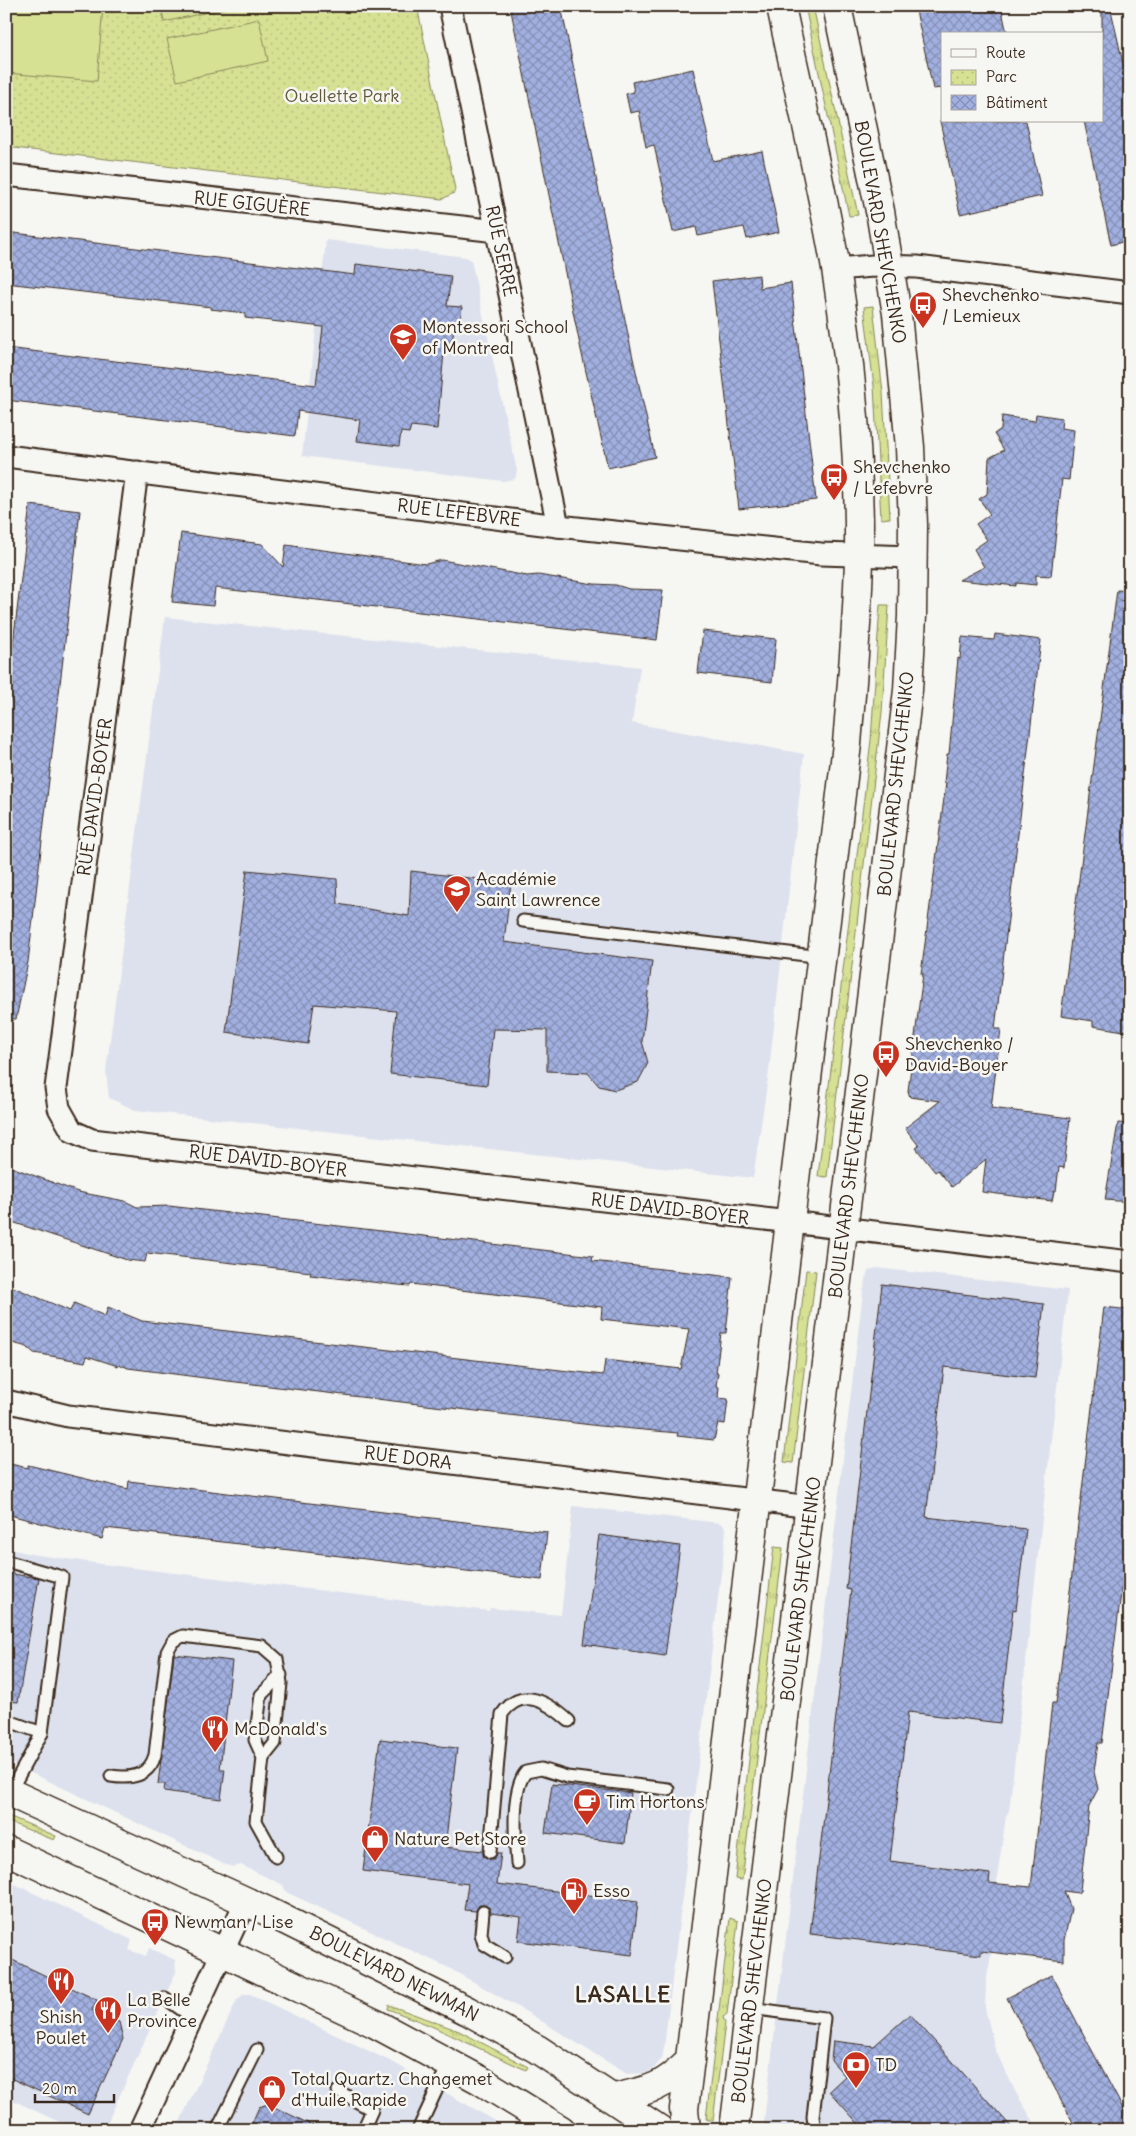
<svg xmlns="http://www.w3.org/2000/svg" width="1136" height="2136" font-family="Delius,sans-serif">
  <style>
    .built { fill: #dce1ed }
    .grass { fill: url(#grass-tufts); stroke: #888659 }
    .park { fill: url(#park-dots); stroke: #888659 }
    .pitch { fill: #d6e194; stroke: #888659 }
    .building { fill: url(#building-cross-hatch); stroke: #3b2a1e }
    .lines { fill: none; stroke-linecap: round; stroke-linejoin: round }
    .lane-casing { stroke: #3b2a1e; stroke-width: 15 }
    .street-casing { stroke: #3b2a1e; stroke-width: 25 }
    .secondary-casing { stroke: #3b2a1e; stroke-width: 31 }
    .lane { stroke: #f6f6f2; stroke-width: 11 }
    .street { stroke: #f6f6f2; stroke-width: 21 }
    .secondary { stroke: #f6f6f2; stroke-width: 28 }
    .labels { text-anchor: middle; stroke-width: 5; stroke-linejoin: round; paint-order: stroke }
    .park-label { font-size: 18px; fill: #62583c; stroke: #f6f6f2 }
    .street-label { font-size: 18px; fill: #3b2a1e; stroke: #f6f6f2 }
    .poi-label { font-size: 18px; fill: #3b2a1e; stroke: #f6f6f2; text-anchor: start }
    .district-label { font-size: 22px; font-weight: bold; letter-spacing: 1px; fill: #3b2a1e; stroke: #f6f6f2 }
  </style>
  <defs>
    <pattern id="grass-tufts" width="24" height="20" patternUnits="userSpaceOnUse" patternTransform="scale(1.25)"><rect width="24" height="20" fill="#d6e194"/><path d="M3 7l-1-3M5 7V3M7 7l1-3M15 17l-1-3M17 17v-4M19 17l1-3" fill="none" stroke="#b9c17f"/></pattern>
    <pattern id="park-dots" width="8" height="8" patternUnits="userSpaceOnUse" patternTransform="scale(1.25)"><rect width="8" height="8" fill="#d6e194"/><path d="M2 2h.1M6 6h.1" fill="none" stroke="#b9c17f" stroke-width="1.8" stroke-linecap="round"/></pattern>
    <pattern id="building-cross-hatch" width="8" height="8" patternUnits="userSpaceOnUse" patternTransform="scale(1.25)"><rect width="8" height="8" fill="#a1b0e0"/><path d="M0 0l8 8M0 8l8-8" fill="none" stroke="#848fb5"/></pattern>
  </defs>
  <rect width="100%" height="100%" fill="#f6f6f2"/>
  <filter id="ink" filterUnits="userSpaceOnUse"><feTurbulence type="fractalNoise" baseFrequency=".02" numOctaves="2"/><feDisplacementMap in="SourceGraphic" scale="10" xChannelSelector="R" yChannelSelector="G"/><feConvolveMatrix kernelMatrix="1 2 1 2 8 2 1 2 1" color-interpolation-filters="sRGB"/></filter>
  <g filter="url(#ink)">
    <g class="built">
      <path d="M326,240L466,257L471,260L517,471L515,479L503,481L302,456Z"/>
      <path d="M165,617L640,667L632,723L804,754L769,1071L753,1178L135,1110L109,1098L106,1071Z"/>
      <path d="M876,1268L1068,1290L1009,1811L1006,1816L997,1878L994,1938L986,1983L985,2008L995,2049L1016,2093L1039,2130H763L863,1292L868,1271Z"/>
      <path d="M573,1506L720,1523L724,1526L726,1532L664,2048L662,2058L655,2067L647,2073L627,2074L530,2014L447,1967L286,1892L283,1885L241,1865L234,1867L226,1865L6,1761V1548L31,1554L109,1565L489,1611L490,1608L561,1615Z"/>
      <path d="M6,1880L132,1940L129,1950L146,1956L149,1948L175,1960L176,1972L104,2130H76L6,2097Z"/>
      <path d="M244,1994H250L394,2063L511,2130H176L237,2000Z"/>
    </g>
    <g class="grass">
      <path d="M805,6H813L858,215L849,216Z"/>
      <path d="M873,306L883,393L890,518L881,519L874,386L864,307Z"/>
      <path d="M880,605H889L882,712L827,1177L818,1176L871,740Z"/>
      <path d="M806,1270L816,1271L793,1463L784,1462Z"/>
      <path d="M774,1547L783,1548L742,1880L735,1879Z"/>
      <path d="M6,1815L56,1836L54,1840L6,1821Z"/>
      <path d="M730,1918L738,1921L727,2014L723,2017L725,2023L713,2121L706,2119Z"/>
      <path d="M389,2005L459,2031L528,2067L526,2070L429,2025L388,2009Z"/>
    </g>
    <path class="park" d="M6,6H417L455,189L454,193L442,199L6,147Z"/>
    <g class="pitch">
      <path d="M6,6H103L97,81L6,73Z"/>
      <path d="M161,6H235L164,22Z"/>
      <path d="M259,19L268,61L177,81L167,39Z"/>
    </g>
    <g class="building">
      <path d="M510,6H561L631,349L655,457L608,468L581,350Z"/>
      <path d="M915,6H1001L1007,34H942V88L933,89Z"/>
      <path d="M1111,10L1130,94V240L1111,245L1084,121H1102V11Z"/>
      <path d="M693,69L713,161L762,151L779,232L747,239L744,227L698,236L696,227L673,232L654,145L646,147L639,111L630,113L626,94L634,92L632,82Z"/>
      <path d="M940,121H1026L1042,196L960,214Z"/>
      <path d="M6,232L355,275L356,264L451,276L447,306L462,307L459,328L454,327L451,353L444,352L437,429L411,426L409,433L401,432L399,446L357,441L360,420L298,411L295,436L6,400V348L316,385L323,327L245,318V313L210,309L211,307L6,283Z"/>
      <path d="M759,275L760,288L791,283L816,500L739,509L712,281Z"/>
      <path d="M1036,414L1062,418L1061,428L1074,430L1069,480L1062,479L1051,576L1036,575V585L1016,583V586L959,580L984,567L974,549L987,540L976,524L990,514L979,499L987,494L989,458L1004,450L994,434L1001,429L1002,416L1035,421Z"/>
      <path d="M30,505L80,511L28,962L16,1019L6,1018V700Z"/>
      <path d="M181,533L262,544L283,567L286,545L426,564L442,560L527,576L538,575L594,584L616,585L629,589L663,590L657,640L215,588L213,606L172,602Z"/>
      <path d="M1117,590L1130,591V1032L1093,1026V1021L1061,1016Z"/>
      <path d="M703,631L776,639L772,682L698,673Z"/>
      <path d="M995,634L1041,640L995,1029H1001L991,1108L1070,1118L1064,1168L1059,1167L1056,1191H1054L1052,1201L982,1192L986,1159L952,1187L938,1170L935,1172L916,1148L919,1146L905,1128L940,1101L910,1097L908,1091L923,974H921L946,783H944L947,754H949L958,658L960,659L962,637L994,640Z"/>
      <path d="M247,870L337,879L338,904L409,916L411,871L511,883L504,942L652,961L642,1041L648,1063L638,1082L615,1090L599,1086L588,1073L547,1071V1030L493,1029L487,1085L390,1074L396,1011L314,1004L308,1044L226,1032Z"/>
      <path d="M1118,1123L1130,1124V1202L1105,1200Z"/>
      <path d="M6,1165L78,1192L125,1201L137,1207L169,1206L407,1234L593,1256L592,1261L732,1277L726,1333H721L716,1373H718L716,1386L719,1387L718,1398L728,1399L725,1424L718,1423L714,1440L677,1436L678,1433L600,1426L228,1381L128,1368L119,1364L118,1366L87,1356L85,1362L34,1353L27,1347L6,1341V1284L70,1311L74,1303L105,1316L108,1307L142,1321L603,1375L605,1360L681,1369L689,1329L601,1319L602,1307L411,1284L410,1286L398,1285L310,1275L311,1272L147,1253L145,1262L127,1260L6,1220Z"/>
      <path d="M882,1284L1044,1304L1035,1378L944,1367L926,1517L1026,1529L1016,1610L1013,1609L1000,1723L908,1712L890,1861L990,1874L989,1883L1031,1887L1052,1703H1056L1061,1666L1104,1307L1130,1310V1522L1102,1743H1098L1094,1772L1098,1789L1089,1806L1080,1891L1078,1893L1064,1891L1071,1909L1064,1940V1961L981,1951V1955L810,1934L851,1590L846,1589Z"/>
      <path d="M6,1463L28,1468V1465L128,1489L129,1481L547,1532L542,1580L105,1528L102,1539L6,1514Z"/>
      <path d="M599,1535L680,1546L665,1656L584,1644Z"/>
      <path d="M6,1573L39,1578L18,1702L6,1701Z"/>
      <path d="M174,1654L232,1661L220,1769H225L221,1799L164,1791L165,1784H158Z"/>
      <path d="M380,1739L457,1748L445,1847L483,1851V1856L489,1859H494L497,1853H501L497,1884L638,1901L632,1955L518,1941L521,1917L490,1913V1908L484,1905H479L476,1911L464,1910L468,1884L363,1871Z"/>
      <path d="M552,1784L631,1793L625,1843L545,1833Z"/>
      <path d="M6,1957L97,2000L92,2010L119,2022L123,2039L88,2114L6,2076Z"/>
      <path d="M1052,1975L1130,2122V2130H1077L1007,1998Z"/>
      <path d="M910,2014L1014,2130H864L829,2091L845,2076L831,2060L833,2041L874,2046Z"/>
      <path d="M268,2104L322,2130H249L259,2107Z"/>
    </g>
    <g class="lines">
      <g class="lane-casing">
        <g id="lane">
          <path d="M523,921L822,957"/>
          <path d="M6,1561L62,1577L42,1733L6,1720"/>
          <path d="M111,1776C130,1779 149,1777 155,1755L167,1652L173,1641L183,1636L262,1646L277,1659L281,1683L275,1743L263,1758"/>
          <path d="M10,1792L42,1733"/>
          <path d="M490,1852L502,1714C522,1685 549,1703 569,1721"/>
          <path d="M276,1857L256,1821L263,1758L255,1740L261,1695L281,1675"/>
          <path d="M517,1863C515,1840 511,1789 526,1772L541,1769L567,1777L668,1789"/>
          <path d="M483,1912L481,1934L484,1944L505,1957"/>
          <path d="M165,1998L192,2017"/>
          <path d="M750,2008L824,2018L813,2117L815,2130"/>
          <path d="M338,2091L372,2110L363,2130"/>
          <path d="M217,2130L257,2050"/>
          <path d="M418,2130L449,2063"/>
        </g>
      </g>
      <g class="street-casing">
        <g id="street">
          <path d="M450,6L558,526"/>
          <path d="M6,175L497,231"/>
          <path d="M836,269L873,266L917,267L1130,293"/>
          <path d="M6,456L558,526L821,554L913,557"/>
          <path d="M137,472L56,1088L59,1108L72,1131L92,1140L1130,1262"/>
          <path d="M6,1401L68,1416L811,1507"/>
          <path d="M140,2130L246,1901"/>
        </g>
      </g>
      <g class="secondary-casing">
        <g id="secondary">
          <path d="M6,1791L269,1912L468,2011L537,2049L660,2130"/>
          <path d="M6,1850L374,2023L480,2080L561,2130"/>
          <path d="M614,2098C650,2090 663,2088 690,2061"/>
          <path d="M686,2130L684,2109L847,744C852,681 858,619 859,556C860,460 851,363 836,269C821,181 799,94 781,6"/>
          <path d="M734,2130L881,918L908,690L912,616L913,525L910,447L897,314L880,211L837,6"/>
        </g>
      </g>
      <use href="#lane" class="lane"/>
      <use href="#street" class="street"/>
      <use href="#secondary" class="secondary"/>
    </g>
  </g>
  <defs>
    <g id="bus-pin" transform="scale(1.4375)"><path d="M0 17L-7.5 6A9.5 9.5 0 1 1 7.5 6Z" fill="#c8321e" stroke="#f6f6f2"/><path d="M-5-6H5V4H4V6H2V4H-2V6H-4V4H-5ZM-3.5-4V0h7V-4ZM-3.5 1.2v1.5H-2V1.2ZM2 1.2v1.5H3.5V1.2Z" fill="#fff"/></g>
    <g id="school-pin" transform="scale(1.4375)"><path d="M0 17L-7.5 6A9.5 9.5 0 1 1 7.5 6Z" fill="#c8321e" stroke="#f6f6f2"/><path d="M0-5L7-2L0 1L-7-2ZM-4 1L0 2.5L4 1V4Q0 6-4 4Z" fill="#fff"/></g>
    <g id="restaurant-pin" transform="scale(1.4375)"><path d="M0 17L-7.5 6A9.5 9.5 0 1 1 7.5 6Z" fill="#c8321e" stroke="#f6f6f2"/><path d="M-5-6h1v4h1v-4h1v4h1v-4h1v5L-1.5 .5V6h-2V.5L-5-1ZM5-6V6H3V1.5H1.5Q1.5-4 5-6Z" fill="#fff"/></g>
    <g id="cafe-pin" transform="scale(1.4375)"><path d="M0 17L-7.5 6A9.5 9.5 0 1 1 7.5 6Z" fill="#c8321e" stroke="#f6f6f2"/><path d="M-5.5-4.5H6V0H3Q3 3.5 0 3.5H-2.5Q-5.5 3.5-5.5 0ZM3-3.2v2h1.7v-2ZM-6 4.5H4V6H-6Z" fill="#fff"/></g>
    <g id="shop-pin" transform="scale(1.4375)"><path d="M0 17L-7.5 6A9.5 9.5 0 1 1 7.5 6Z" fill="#c8321e" stroke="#f6f6f2"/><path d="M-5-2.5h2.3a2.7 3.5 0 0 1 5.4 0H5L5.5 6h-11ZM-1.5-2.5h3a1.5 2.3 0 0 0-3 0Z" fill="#fff"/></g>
    <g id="fuel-pin" transform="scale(1.4375)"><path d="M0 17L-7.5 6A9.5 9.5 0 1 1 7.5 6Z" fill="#c8321e" stroke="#f6f6f2"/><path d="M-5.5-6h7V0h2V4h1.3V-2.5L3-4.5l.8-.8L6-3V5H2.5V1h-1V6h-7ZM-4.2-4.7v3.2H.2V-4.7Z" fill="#fff"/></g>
    <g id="bank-pin" transform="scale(1.4375)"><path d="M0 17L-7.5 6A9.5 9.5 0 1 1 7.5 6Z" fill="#c8321e" stroke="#f6f6f2"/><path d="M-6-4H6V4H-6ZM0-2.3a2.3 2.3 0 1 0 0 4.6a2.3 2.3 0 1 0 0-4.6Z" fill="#fff"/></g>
  </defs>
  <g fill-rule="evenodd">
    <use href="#bus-pin" x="923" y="305"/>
    <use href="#school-pin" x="403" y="337"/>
    <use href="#bus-pin" x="834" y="477"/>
    <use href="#school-pin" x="457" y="889"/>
    <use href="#bus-pin" x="886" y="1054"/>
    <use href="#restaurant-pin" x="215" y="1729"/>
    <use href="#cafe-pin" x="587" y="1802"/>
    <use href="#shop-pin" x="375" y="1839"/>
    <use href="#fuel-pin" x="574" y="1891"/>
    <use href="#bus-pin" x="155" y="1922"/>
    <use href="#restaurant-pin" x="61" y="1981"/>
    <use href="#restaurant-pin" x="108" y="2010"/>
    <use href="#bank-pin" x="856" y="2065"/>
    <use href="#shop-pin" x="272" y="2089"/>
  </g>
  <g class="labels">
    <g class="park-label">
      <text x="342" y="102">Ouellette Park</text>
    </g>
    <g class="street-label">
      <text transform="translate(252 204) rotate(6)" y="6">RUE GIGUÈRE</text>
      <text transform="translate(880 232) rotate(80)" y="6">BOULEVARD SHEVCHENKO</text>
      <text transform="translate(501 251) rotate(78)" y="6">RUE SERRE</text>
      <text transform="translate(459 513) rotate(7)" y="6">RUE LEFEBVRE</text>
      <text transform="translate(896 784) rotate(-84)" y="6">BOULEVARD SHEVCHENKO</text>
      <text transform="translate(95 797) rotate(-82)" y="6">RUE DAVID-BOYER</text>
      <text transform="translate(268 1161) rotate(7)" y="6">RUE DAVID-BOYER</text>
      <text transform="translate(849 1186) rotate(-83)" y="6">BOULEVARD SHEVCHENKO</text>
      <text transform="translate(670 1209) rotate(7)" y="6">RUE DAVID-BOYER</text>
      <text transform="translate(408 1458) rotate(7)" y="6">RUE DORA</text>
      <text transform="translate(801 1589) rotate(-83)" y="6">BOULEVARD SHEVCHENKO</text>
      <text transform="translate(394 1974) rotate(27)" y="6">BOULEVARD NEWMAN</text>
      <text transform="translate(752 1991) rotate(-83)" y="6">BOULEVARD SHEVCHENKO</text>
    </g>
    <g class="poi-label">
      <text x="942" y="301">Shevchenko<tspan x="942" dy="21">/ Lemieux</tspan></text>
      <text x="422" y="333">Montessori School<tspan x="422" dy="21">of Montreal</tspan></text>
      <text x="853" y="473">Shevchenko<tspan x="853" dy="21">/ Lefebvre</tspan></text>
      <text x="476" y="885">Académie<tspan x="476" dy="21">Saint Lawrence</tspan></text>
      <text x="905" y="1050">Shevchenko /<tspan x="905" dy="21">David-Boyer</tspan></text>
      <text x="234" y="1735">McDonald's</text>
      <text x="606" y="1808">Tim Hortons</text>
      <text x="394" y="1845">Nature Pet Store</text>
      <text x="593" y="1897">Esso</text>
      <text x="174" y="1928">Newman / Lise</text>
      <text x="127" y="2006">La Belle<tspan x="127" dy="21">Province</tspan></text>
      <text x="61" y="2023" text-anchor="middle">Shish<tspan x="61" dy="21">Poulet</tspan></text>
      <text x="875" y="2071">TD</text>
      <text x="291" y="2085">Total Quartz. Changemet<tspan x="291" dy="21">d'Huile Rapide</tspan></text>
    </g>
    <g class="district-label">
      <text x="623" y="2002">LASALLE</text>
    </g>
  </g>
  <rect width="1136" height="2136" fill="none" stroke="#f6f6f2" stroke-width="25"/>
  <rect x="12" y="12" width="1111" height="2111" fill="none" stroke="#3b2a1e" stroke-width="2" filter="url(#ink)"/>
  <rect x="941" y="32" width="162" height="90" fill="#f6f6f2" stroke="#aba49d"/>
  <rect x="951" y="49" width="25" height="8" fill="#f6f6f2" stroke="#aba49d"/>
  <text x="986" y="58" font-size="15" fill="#3b2a1e">Route</text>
  <rect x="951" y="70" width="25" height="15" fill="url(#park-dots)" stroke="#aba49d"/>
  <text x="986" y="82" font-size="15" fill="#3b2a1e">Parc</text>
  <rect x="951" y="95" width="25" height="15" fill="url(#building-cross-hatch)" stroke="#aba49d"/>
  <text x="986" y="108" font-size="15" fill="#3b2a1e">Bâtiment</text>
  <path d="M35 2094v8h79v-8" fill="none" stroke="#3b2a1e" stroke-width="2.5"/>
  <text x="42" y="2094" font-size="15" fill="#3b2a1e" stroke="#f6f6f2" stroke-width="4" paint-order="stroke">20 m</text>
</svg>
